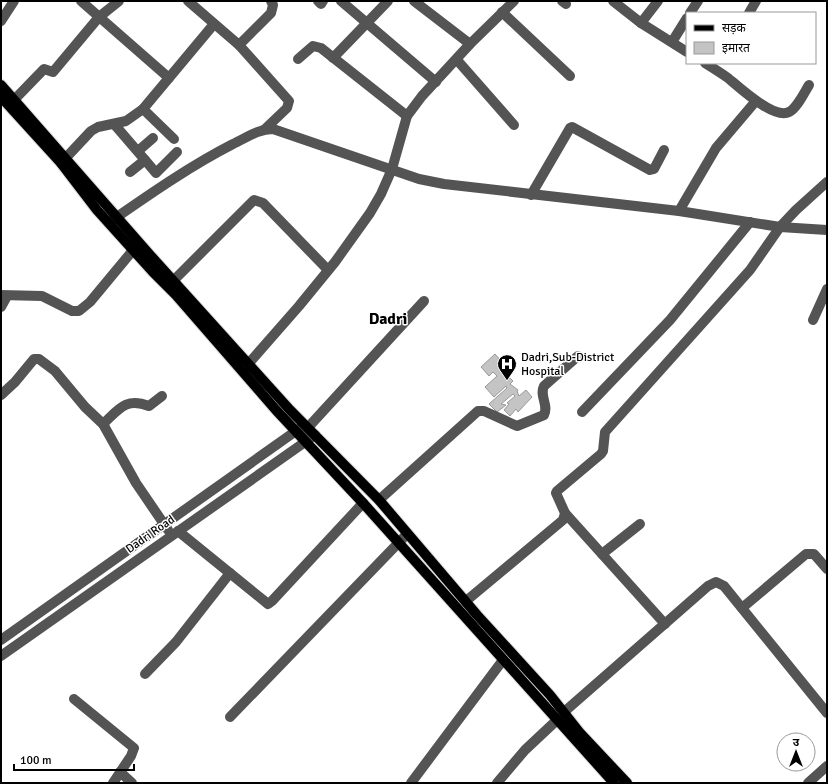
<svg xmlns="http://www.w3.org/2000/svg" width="828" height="784" font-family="Signika,'Noto Sans Devanagari',sans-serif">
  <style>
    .building { fill: #c4c4c4; stroke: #989898 }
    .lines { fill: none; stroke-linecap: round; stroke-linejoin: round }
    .major-casing { stroke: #dbdbdb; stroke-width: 12 }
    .minor { stroke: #545454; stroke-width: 10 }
    .major { stroke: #000; stroke-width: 10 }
    .labels { text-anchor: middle; stroke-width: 3; stroke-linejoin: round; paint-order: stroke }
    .poi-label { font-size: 12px; fill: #000; stroke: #fff; text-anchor: start }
    .street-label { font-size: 12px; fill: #000; stroke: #fff }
    .district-label { font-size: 16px; font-weight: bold; fill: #000; stroke: #fff }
  </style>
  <rect width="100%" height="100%" fill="#fff"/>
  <path class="building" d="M495,354L512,373L508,376L513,381L510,384L518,390L517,391L519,396L526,390L532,397L518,412L516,409L510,416L504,410L509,404L507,403L515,396L513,394L501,404L506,405L497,412L489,404L507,388L506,386L494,397L485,387L497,376L493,372L489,376L481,367Z"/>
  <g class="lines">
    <g class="major-casing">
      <g id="major">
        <path d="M1,85L150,255L290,410L379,500L477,615L550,695L580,733L627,783"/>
        <path d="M1,97L61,163L97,210L153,272L176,295L276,410L363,503L614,783"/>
      </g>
    </g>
    <g class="minor">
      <path d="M81,1L169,78"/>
      <path d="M188,1L239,45L271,13L273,5L271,1"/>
      <path d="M318,1L321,4L323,1"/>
      <path d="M341,1L436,82"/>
      <path d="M414,1L470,44"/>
      <path d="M562,1L566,4"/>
      <path d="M613,1L641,23L687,52"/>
      <path d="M502,12L570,76"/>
      <path d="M690,13L698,1"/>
      <path d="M749,13L756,1"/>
      <path d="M1,21L14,1"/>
      <path d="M641,23L658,1"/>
      <path d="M672,42L687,18"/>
      <path d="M239,45L289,101L287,108L265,129"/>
      <path d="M333,58L388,1"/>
      <path d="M298,59L313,46L321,48L407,116"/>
      <path d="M457,60L514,125"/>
      <path d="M705,63C713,68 721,73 728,78C739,87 774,120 789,112C797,108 804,93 809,85"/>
      <path d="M14,100L44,69L53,72L99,17L119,1"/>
      <path d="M143,109L174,139"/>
      <path d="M114,124L145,160L130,172"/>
      <path d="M138,151L153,138"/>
      <path d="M145,160L156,173L177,152"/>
      <path d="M61,163L91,131L98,127L126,121L143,109L214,24"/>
      <path d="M531,195L570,128L572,127L650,170L654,169L664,150"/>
      <path d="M679,211L716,148L755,102"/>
      <path d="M111,221C150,194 190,166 233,144C246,138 258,129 273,129L419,179L444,184L679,211L780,227L827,230"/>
      <path d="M173,281L254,200L263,203L328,270"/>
      <path d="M1,295L42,296L72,311H79L90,302L134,249"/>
      <path d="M1,307L7,296"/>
      <path d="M813,320L827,289"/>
      <path d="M249,363L299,306L335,262L370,213L381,194L392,169L407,116L422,96L470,44L514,1"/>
      <path d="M1,395L15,382L34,359H39L55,371L85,407L103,424L136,483L168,530"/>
      <path d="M582,412L670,320L750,222"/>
      <path d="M103,424C119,409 126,397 149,406L162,396"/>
      <path d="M302,434L424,301"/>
      <path d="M379,500L478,411H484L517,426L544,415C549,405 539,396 544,386L578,356"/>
      <path d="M565,513L665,624"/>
      <path d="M178,531L268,604L272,601L363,503"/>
      <path d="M602,554L640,524"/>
      <path d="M466,601L563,520L565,513L556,493L557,491L601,454L603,451L605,432L750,270L780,227L796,210L827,182"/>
      <path d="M742,608L806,554H814L827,569"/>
      <path d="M1,640L303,426"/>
      <path d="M1,656L315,435"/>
      <path d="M145,674L176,642L230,573"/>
      <path d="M74,699L134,748L131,756L113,783"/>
      <path d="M564,712L708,586L716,582L724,586L827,713"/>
      <path d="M230,717L407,534"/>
      <path d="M120,772L132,783"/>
      <path d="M411,783L503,660"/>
      <path d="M497,783L525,750L557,720"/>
      <path d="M808,783L827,766"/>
    </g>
    <use href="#major" class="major"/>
  </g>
  <defs>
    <g id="hospital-pin" transform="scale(1)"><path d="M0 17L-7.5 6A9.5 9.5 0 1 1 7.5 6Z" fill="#000" stroke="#fff"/><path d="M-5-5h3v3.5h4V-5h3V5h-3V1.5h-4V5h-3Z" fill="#fff"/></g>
  </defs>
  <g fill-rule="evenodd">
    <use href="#hospital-pin" x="507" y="364"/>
  </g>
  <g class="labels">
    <g class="poi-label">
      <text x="521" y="361">Dadri,Sub-District<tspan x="521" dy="14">Hospital</tspan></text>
    </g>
    <g class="street-label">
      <text transform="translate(150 534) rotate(-35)" y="4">Dadri Road</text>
    </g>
    <g class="district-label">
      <text x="388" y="324">Dadri</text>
    </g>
  </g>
  <rect width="828" height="784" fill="none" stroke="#000000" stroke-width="4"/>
  <rect x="686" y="12" width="130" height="52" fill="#ffffff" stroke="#999999"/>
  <rect x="694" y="25" width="20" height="6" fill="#000000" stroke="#999999"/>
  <text x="722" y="32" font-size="12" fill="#000000">सड़क</text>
  <rect x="694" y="42" width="20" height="12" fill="#c4c4c4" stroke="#999999"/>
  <text x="722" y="52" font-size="12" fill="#000000">इमारत</text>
  <g transform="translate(796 752)"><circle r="19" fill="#ffffff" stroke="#999999"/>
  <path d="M0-3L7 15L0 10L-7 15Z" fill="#000000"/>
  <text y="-6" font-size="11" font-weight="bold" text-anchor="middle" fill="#000000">उ</text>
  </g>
  <path d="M14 764v6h120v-6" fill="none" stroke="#000000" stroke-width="2"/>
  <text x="20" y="764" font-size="12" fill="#000000" stroke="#ffffff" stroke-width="3" paint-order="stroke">100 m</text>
</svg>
